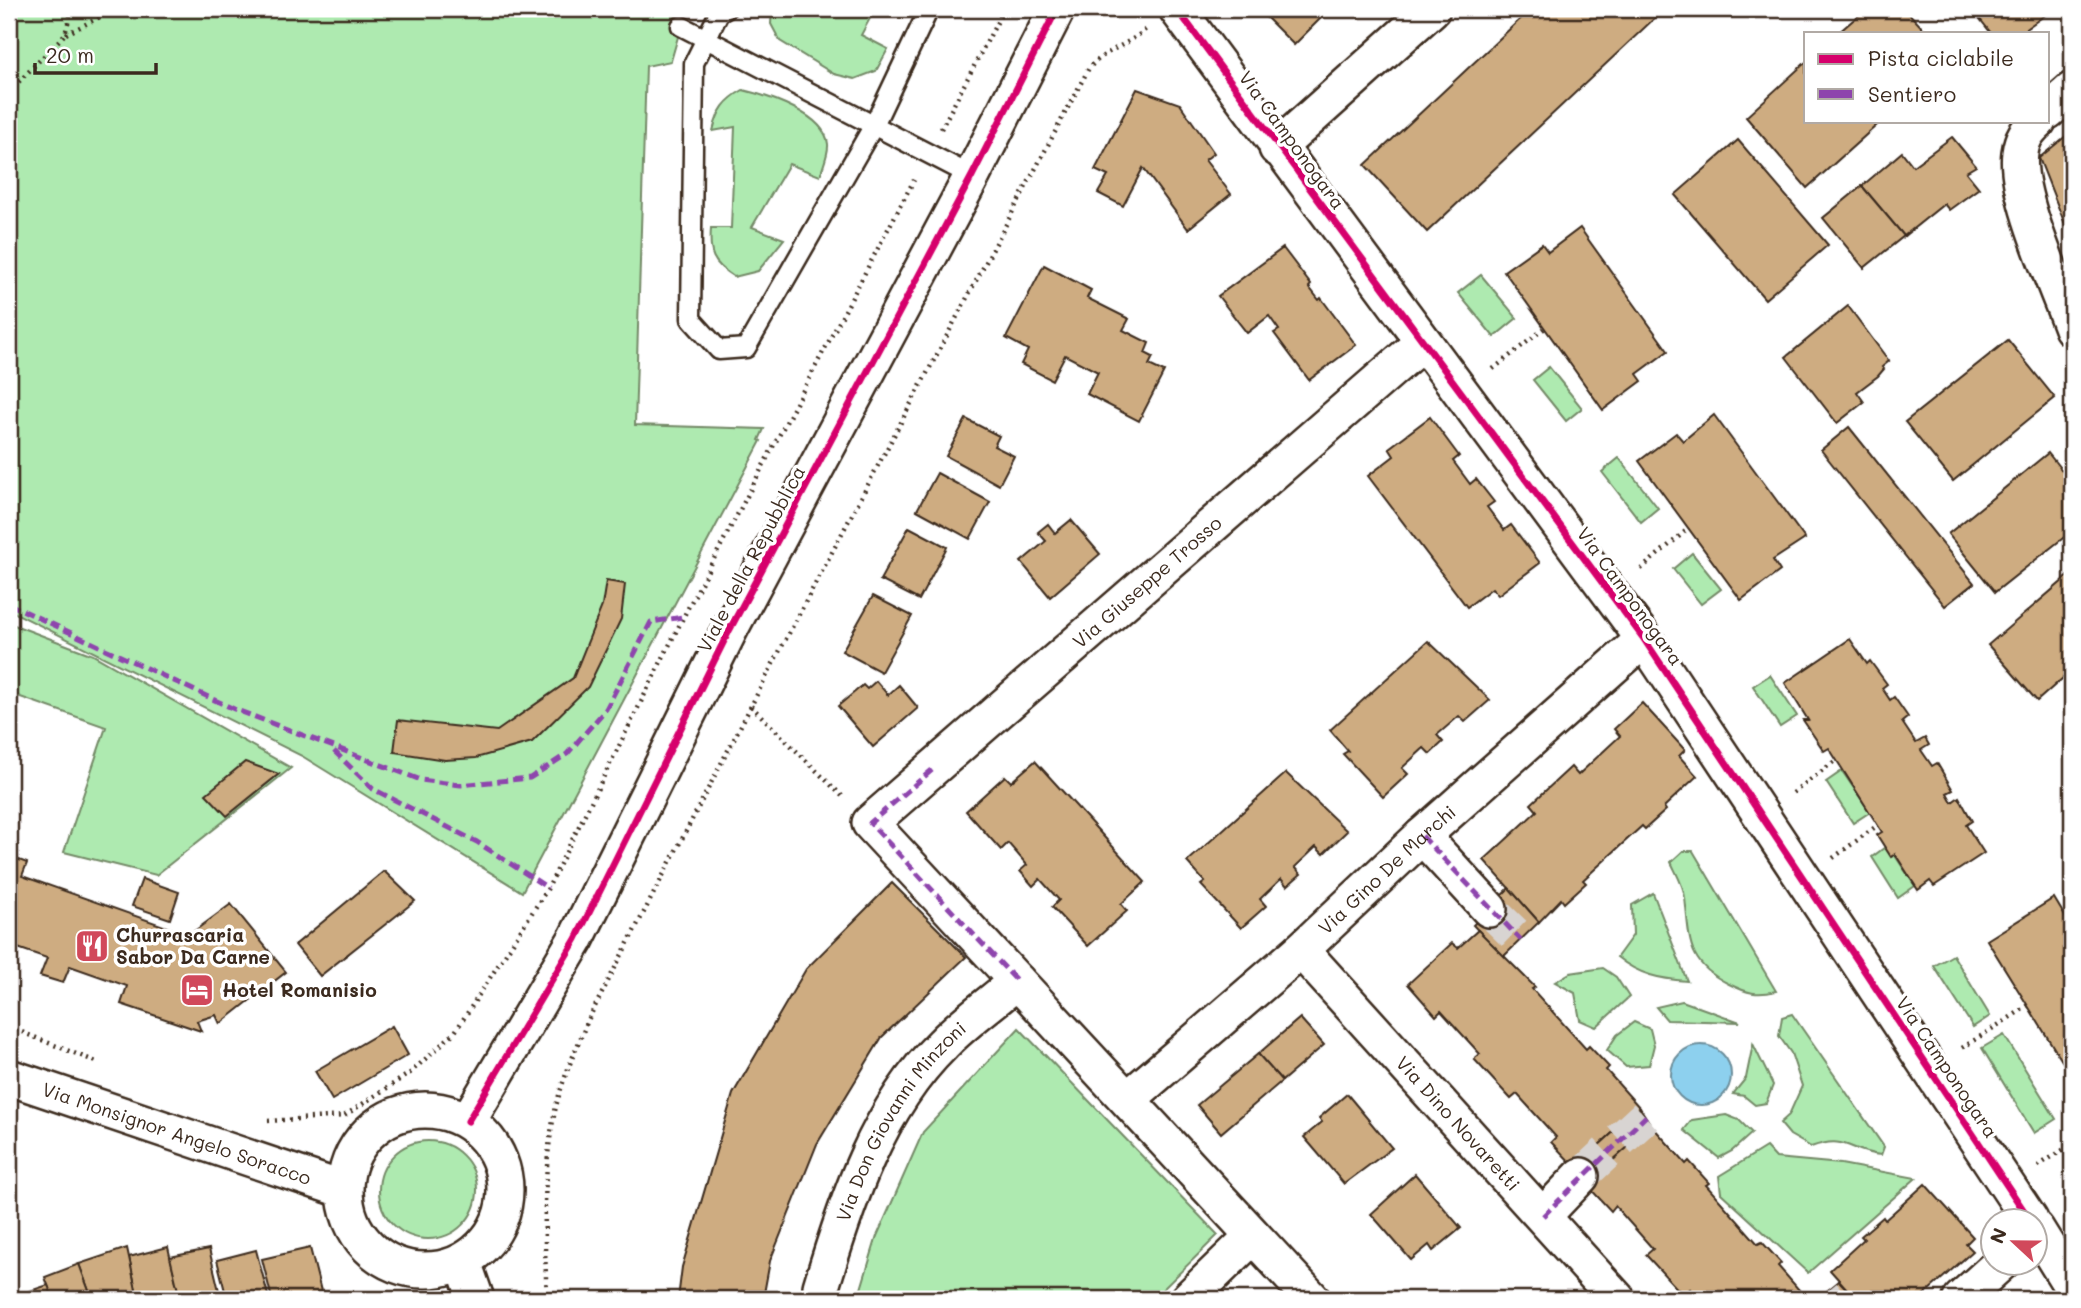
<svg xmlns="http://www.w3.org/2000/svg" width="2081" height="1308" font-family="Mali,sans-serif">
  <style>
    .green { fill: #aeeab0; stroke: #748a67; stroke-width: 2 }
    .water { fill: #8dd0ee; stroke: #6c8e9b; stroke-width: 2 }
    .building { fill: #ceac81; stroke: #3b2a1e; stroke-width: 2 }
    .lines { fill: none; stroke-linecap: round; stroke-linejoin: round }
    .street-tunnel { stroke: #d8d4d2; stroke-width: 35; stroke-dasharray: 35 18; stroke-linecap: butt }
    .lane-casing { stroke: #3b2a1e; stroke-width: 23 }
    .street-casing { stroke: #3b2a1e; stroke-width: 40 }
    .path { stroke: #3b2a1e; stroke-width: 4.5; stroke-dasharray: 2 5; stroke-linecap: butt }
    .lane { stroke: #fff; stroke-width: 18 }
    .street { stroke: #fff; stroke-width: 35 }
    .quiet { stroke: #8e44ad; stroke-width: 5; stroke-dasharray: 10 5; stroke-linecap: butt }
    .cycleway-casing { stroke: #fff; stroke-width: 11 }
    .cycleway { stroke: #d6006c; stroke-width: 7 }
    .labels { text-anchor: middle; stroke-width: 7; stroke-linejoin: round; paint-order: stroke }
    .street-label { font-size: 19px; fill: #3b2a1e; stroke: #fff }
    .poi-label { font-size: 19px; font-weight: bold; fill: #3b2a1e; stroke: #fff; text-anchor: start }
  </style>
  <rect width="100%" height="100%" fill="#fff"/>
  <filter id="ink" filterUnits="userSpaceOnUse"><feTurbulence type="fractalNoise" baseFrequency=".0143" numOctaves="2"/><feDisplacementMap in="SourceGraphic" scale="14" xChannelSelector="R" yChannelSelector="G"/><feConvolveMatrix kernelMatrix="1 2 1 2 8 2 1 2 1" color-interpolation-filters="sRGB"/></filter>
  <g filter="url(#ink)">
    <g class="green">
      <path d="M9,9H686L671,61L646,66L635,425L764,429L759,440L761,441L522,892L302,756L9,610Z"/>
      <path d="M772,9H875L861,35L888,49L876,71L855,79L834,74L780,41L771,24Z"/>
      <path d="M743,90C768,96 825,114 828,144C829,153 823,166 820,176L789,164L752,227L784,239L758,271L734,277C712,263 709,254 711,228H731L735,127L713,131C718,110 725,100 743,90Z"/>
      <path d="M1481,275L1517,318L1494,337L1458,293Z"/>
      <path d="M1549,367L1582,408L1566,421L1533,380Z"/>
      <path d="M1619,458L1658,508L1641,522L1602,472Z"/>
      <path d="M1692,553L1721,589L1701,604L1673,569Z"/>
      <path d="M9,623L93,655L291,768L156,875L64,852L106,727L9,693Z"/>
      <path d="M1770,675L1797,716L1780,727L1753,686Z"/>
      <path d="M1842,771L1870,812L1853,823L1826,782Z"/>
      <path d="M1888,845L1915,886L1898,898L1872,857Z"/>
      <path d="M1683,851H1693L1776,991C1757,996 1747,993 1729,984C1686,963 1690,940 1685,898C1684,886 1676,873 1671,862Z"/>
      <path d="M1653,893L1687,981C1660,979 1639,975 1617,957L1633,935L1632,905Z"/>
      <path d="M1953,955L1990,1016L1973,1027L1934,966Z"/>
      <path d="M1603,968L1616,977L1629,997L1596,1027L1580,1020L1575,993L1555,982L1570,973Z"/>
      <path d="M1682,1001L1740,1022L1667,1020L1656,1007Z"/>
      <path d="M1792,1014L1884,1147L1881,1155C1848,1152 1848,1134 1811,1147L1790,1135L1780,1123L1789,1115L1802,1086L1791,1053L1779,1036L1782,1017Z"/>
      <path d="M1634,1022L1650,1029L1654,1045L1649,1065L1626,1067L1607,1050L1617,1035Z"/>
      <path d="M1019,1028L1218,1235L1153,1299H858L877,1236L923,1132Z"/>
      <path d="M2004,1035L2056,1119L2034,1133L1982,1048Z"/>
      <path d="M1753,1044L1773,1085L1766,1103L1755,1105L1744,1096L1733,1094L1746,1078Z"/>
      <path d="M1726,1115L1739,1120L1752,1133L1732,1151L1719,1158L1684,1130L1692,1120Z"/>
      <circle cx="428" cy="1190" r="49"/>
      <path d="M1766,1147L1776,1158L1841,1164L1916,1178L1808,1273L1721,1193L1719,1176Z"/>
    </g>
    <circle class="water" cx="1701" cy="1075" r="30"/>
    <g class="building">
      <path d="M1258,9H1330L1294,45Z"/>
      <path d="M1531,9H1651L1657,16L1427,232L1365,165Z"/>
      <path d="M1866,9H1905L1927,33H1838Z"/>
      <path d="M1972,9H2051L2052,10L2020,33H1991Z"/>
      <path d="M1806,62V121H1874L1877,125L1807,188L1746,117Z"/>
      <path d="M1137,89L1180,104L1214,153L1205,160L1231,194L1188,229L1143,168L1123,206L1098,193L1108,176L1095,170Z"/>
      <path d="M2072,131V242L2039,158Z"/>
      <path d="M1952,137L1976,166L1966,172L1979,188L1949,210L1944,204L1904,236L1862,186L1902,152L1913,166Z"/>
      <path d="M1738,140L1828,245L1765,299L1675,195Z"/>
      <path d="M1862,186L1904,236L1864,268L1823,218Z"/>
      <path d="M1580,228L1668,351L1637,374L1642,381L1603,410L1504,271L1542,244L1548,252Z"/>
      <path d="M1283,248L1311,285L1309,287L1319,300L1321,298L1356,345L1309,380L1274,333L1279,330L1269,316L1247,333L1218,296Z"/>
      <path d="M1044,265L1091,290L1087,298L1129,319L1123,330L1149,343L1145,353L1153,357L1149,365L1164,372L1139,421L1087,394L1098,372L1065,355L1052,380L1021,364L1028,350L1006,338Z"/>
      <path d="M1848,306L1889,361L1882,367L1884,369L1878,376L1857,392L1864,402L1837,423L1786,357Z"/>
      <path d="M2008,340L2055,398L1953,481L1905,422Z"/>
      <path d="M1714,415L1805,539L1773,560L1780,571L1741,600L1639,461L1676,433L1683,441Z"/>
      <path d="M1430,417L1459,456L1453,461L1470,484L1476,479L1494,502L1487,507L1504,530L1511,525L1540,563L1498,595L1492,588L1467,607L1368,476L1394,456L1389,448Z"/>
      <path d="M966,419L999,436L994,446L1014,456L999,485L946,456Z"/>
      <path d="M1849,427L1974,583L1945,606L1821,450Z"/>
      <path d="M2048,453L2072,483V531L1995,592L1948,534Z"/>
      <path d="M937,473L990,502L970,539L917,510Z"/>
      <path d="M1071,520L1100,554L1050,597L1021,562L1046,541L1038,532L1048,524L1055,533Z"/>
      <path d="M909,527L947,547L919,600L880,580Z"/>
      <path d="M2072,573V670L2037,701L1988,645Z"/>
      <path d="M606,581L625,584L621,619L588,687L532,742L476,758L445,760L394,752L398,720L497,731L573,678L602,606Z"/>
      <path d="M873,596L912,616L881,672L842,651Z"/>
      <path d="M1850,639L1867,664L1870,661L1887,684L1882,688L1890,700L1894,697L1908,717L1902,722L1916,743L1925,738L1929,745L1921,750L1932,766L1937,763L1953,790L1947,793L1952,802L1959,797L1972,821L1966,825L1984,853L1934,886L1930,881L1918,890L1895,854L1891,857L1877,835L1882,832L1829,748L1824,751L1803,720H1808L1785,683Z"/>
      <path d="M1428,641L1490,700L1465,722L1459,716L1437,735L1443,742L1430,754L1424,748L1402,768L1408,774L1383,797L1343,754L1348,751L1330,730Z"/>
      <path d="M876,681L888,695L899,685L918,708L873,747L838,706L863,685L867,689Z"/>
      <path d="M1642,703L1685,750L1679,756L1697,776L1664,807L1666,810L1645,829L1642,826L1583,880L1586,883L1564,903L1561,899L1539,922L1484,860L1537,811L1531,804L1571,767L1578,775L1620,736L1614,729Z"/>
      <path d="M1035,761L1145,882L1121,904L1127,911L1088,946L1052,907L1059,900L1040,879L1033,886L1020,871L1027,865L1008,843L1001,850L966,811L1005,776L1011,782Z"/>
      <path d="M245,762L279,774L227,816L206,794Z"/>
      <path d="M1286,773L1347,831L1323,854L1316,847L1295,867L1301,874L1287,886L1281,879L1260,899L1266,906L1241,928L1201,885L1205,882L1187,862Z"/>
      <path d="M9,856L27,863L22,876L189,935L231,904L286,972L220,1024L216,1015L197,1021L201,1031L121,1004L127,986L70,966L63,983L40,976L47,958L9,945Z"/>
      <path d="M384,871L415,901L320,976L295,945Z"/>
      <path d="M142,879L179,892L170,919L132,906Z"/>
      <path d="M892,883L966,957L882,1037L817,1144L770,1261L763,1299H678L682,1267L733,1094L806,969Z"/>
      <path d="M1509,888L1539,922L1503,957L1473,925Z"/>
      <path d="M2054,898L2072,928V1077L1987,940Z"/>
      <path d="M1478,930L1535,987L1532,989L1586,1049L1589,1046L1609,1067L1606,1070L1640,1108L1575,1167L1551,1142L1556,1137L1517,1094L1511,1099L1474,1059L1480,1054L1441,1011L1436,1016L1408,984L1452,943L1458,948Z"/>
      <path d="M1300,1018L1324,1045L1282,1081L1258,1054Z"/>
      <path d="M392,1026L408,1055L332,1100L315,1071Z"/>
      <path d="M1258,1054L1282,1081L1221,1133L1197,1105Z"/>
      <path d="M1347,1094L1392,1148L1344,1184L1304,1137L1322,1122L1319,1118Z"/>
      <path d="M1640,1108L1652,1126L1586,1184L1575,1167Z"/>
      <path d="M1652,1126L1686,1164L1689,1161L1709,1183L1706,1185L1758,1244L1762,1242L1781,1263L1778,1266L1807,1299H1698L1690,1289L1683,1295L1646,1255L1653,1249L1615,1206L1611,1211L1586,1184Z"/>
      <path d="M1415,1174L1461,1228L1433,1251L1429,1245L1411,1260L1371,1214Z"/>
      <path d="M1925,1184L1973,1237L1966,1244L1973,1251L1919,1299H1856L1830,1270L1864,1239L1861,1236L1883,1217L1885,1220Z"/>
      <path d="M168,1247L180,1299H138L129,1257Z"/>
      <path d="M127,1248L138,1299H92L79,1264Z"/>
      <path d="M310,1248L323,1299H272L262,1259Z"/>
      <path d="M209,1249L221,1299H180L170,1257Z"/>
      <path d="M256,1250L269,1299H227L217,1260Z"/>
      <path d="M79,1264L92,1299H53L45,1277Z"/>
      <path d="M1839,1281L1856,1299H1817L1823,1294Z"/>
      <path d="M48,1285L53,1299H9V1298Z"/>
    </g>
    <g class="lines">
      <g class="street-tunnel">
        <path d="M1489,909L1521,940"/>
        <path d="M1581,1176L1646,1116"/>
        <path d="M1823,1294L1827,1299"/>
      </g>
      <g class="lane-casing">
        <g id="lane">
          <path d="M726,9L719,13L694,63L691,319L719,350L746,348L874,125L929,9"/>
          <path d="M681,26L972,176"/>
        </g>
      </g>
      <g class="street-casing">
        <g id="street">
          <path d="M1177,9L1644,639L2030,1220"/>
          <path d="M2048,111L2072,90"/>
          <path d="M2038,121C2027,131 2022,138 2020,153C2014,194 2057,286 2072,328"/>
          <path d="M1277,148L1432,9"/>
          <path d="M1422,836L1489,909"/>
          <path id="s1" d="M1301,950L1617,1299"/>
          <path id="s2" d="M1017,981L870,823L1423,342"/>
          <path id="s3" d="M9,1077L344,1190"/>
          <path id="s4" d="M1128,1099L1301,950L1422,836L1644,639"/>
          <circle cx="425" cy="1190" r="80"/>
          <path d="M468,1121L576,939L730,629L972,176L1057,9"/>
          <path d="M1543,1216L1581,1176"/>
          <path d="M2036,1229L2072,1287"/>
          <path d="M463,1262L476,1299"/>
          <path id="s5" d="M821,1287C847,1201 877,1109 943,1044C965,1021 993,1002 1017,981L1312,1299"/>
          <path d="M1188,1299L1253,1236"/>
          <path d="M1961,1299L2002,1262"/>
        </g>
      </g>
      <g class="path">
        <path d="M643,9L655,14"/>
        <path d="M66,34L116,9"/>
        <path d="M9,92L65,34L72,9"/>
        <path d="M941,129L1004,9"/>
        <path d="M1493,369L1545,328"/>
        <path d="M1641,569L1689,528"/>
        <path d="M751,706L844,798"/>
        <path d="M1793,793L1836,760"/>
        <path d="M1833,858L1878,825"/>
        <path d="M9,1027L99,1063"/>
        <path d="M1962,1048L2028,1006"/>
        <path d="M268,1121L344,1116L410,1073L455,1032L548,888L688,608L914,180"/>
        <path d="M2038,1166L2072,1144"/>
        <path d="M547,1299C544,1238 542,1171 555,1111C562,1079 576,1050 588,1020L778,654L1089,68C1108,48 1127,46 1146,29"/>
      </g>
      <use href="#lane" class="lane"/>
      <use href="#street" class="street"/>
      <g class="quiet">
        <path d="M9,604L234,709L421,780L461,785L530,778L567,754L606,709L651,622L683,617"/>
        <path d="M334,751L373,789L477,842L548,888"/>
        <path d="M932,770L870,823L1017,981"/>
        <path d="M1422,836L1521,940"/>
        <path d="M1543,1216L1646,1116"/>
        <path d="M1823,1294L1827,1299"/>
      </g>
      <g class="cycleway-casing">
        <g id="cycleway">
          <path d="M1177,9L1644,639L2030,1220"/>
          <path d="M468,1121L576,939L730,629L972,176L1057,9"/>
        </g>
      </g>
      <use href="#cycleway" class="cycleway"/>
    </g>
  </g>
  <defs>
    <g id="restaurant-square" transform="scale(1.75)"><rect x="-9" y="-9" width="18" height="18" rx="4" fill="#d1495b" stroke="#fff"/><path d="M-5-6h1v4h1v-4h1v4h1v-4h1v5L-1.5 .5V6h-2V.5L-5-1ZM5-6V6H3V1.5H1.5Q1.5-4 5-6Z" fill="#fff"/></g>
    <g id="hotel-square" transform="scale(1.75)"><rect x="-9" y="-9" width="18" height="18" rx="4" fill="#d1495b" stroke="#fff"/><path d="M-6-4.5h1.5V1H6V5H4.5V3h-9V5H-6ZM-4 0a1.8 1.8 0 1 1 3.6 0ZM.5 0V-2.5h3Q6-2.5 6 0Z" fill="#fff"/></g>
  </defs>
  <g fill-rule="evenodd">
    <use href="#restaurant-square" x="92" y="946"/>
    <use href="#hotel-square" x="197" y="990"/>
  </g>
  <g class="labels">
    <g class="street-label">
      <text transform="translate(1292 140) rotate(54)" y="7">Via Camponogara</text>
      <text transform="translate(751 559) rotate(-62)" y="7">Viale della Repubblica</text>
      <text dy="7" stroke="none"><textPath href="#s2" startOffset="583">Via Giuseppe Trosso</textPath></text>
      <text transform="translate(1630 596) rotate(54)" y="7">Via Camponogara</text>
      <text dy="7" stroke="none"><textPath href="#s4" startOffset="346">Via Gino De Marchi</textPath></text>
      <text transform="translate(1947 1067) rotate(56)" y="7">Via Camponogara</text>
      <text dy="7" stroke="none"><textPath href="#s1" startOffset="234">Via Dino Novaretti</textPath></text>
      <text dy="7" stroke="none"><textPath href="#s5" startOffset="186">Via Don Giovanni Minzoni</textPath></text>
      <text dy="7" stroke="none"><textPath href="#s3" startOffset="177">Via Monsignor Angelo Soracco</textPath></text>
    </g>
    <g class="poi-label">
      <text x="116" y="942">Churrascaria<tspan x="116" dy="22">Sabor Da Carne</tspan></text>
      <text x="222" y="997">Hotel Romanisio</text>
    </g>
  </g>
  <rect width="2081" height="1308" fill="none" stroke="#fff" stroke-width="35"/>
  <rect x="18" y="18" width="2046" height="1273" fill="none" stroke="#3b2a1e" stroke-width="2.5" filter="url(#ink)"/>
  <rect x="1804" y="32" width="245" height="91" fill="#ffffff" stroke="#b1aaa5" stroke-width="2"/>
  <rect x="1818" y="54" width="35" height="10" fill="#d6006c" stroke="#b1aaa5" stroke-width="2"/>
  <text x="1868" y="66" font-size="21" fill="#3b2a1e">Pista ciclabile</text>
  <rect x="1818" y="89" width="35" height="10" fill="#8e44ad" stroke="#b1aaa5" stroke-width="2"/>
  <text x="1868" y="102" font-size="21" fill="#3b2a1e">Sentiero</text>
  <g transform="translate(2014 1242) rotate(292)"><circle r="33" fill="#ffffff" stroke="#b1aaa5" stroke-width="2"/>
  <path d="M0-5L12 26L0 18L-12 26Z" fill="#d1495b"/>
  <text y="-10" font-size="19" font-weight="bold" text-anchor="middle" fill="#3b2a1e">N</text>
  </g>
  <path d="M35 63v10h121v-10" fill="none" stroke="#3b2a1e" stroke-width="3.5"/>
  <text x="46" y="63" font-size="21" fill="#3b2a1e" stroke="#ffffff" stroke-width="5" paint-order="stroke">20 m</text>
</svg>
